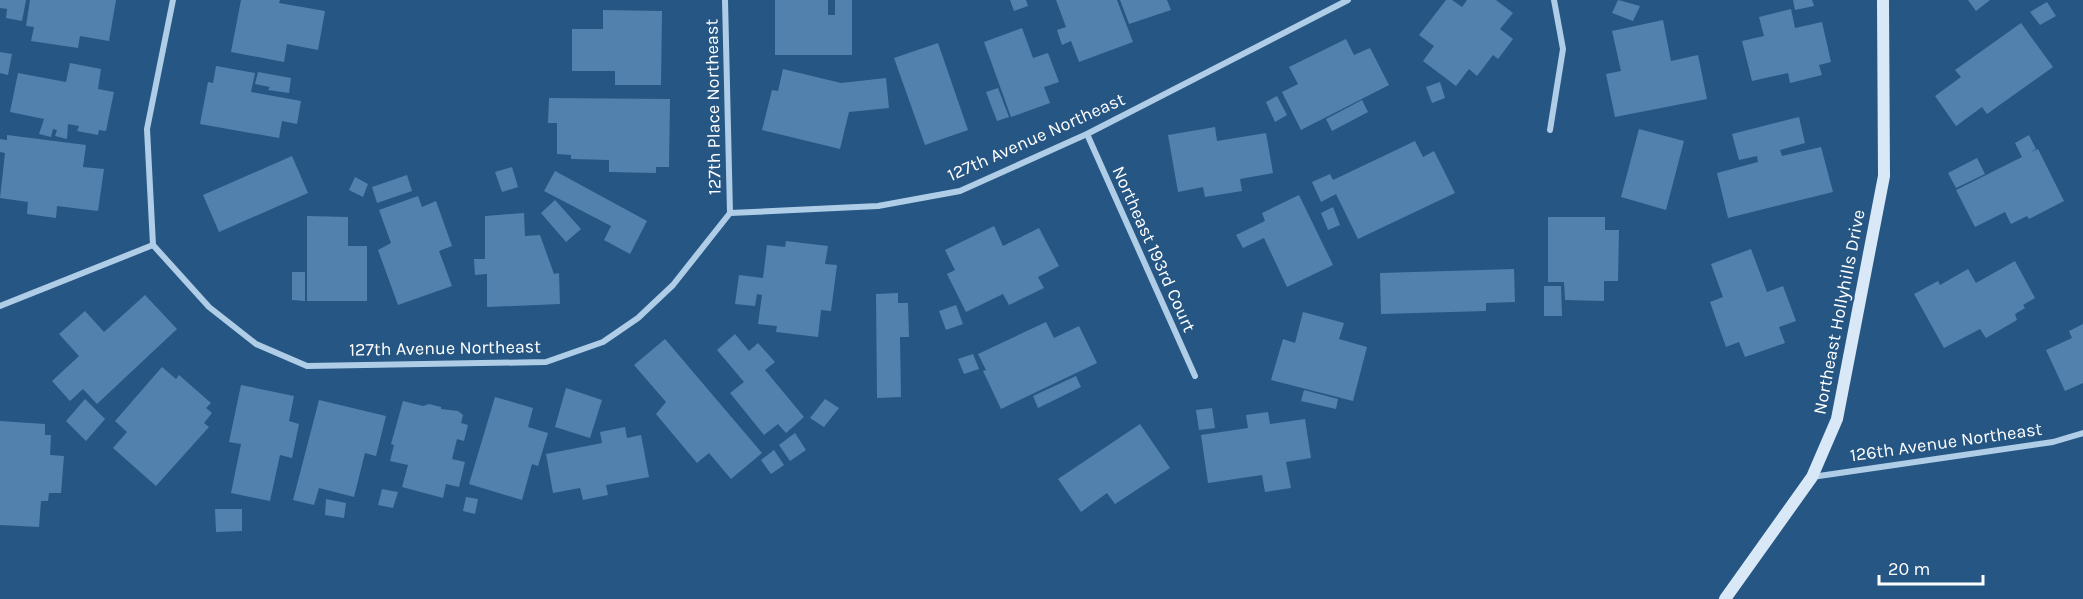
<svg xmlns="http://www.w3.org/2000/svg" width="2083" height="599" font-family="Karla,sans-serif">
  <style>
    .building { fill: #5381ad }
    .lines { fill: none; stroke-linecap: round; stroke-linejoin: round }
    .street { stroke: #afcde7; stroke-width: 6 }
    .secondary { stroke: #d9e8f6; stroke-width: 12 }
    .labels { text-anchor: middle; stroke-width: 4.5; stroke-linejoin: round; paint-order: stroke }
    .street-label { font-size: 18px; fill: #fff; stroke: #265683 }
  </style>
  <rect width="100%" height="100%" fill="#265683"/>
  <g class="building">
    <path d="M0,0H26L22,21L6,18L7,9L0,8Z"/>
    <path d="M30,0H116L109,41L80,36L78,48L31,41L34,27L26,26Z"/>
    <path d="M241,0H280L279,3L325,11L318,50L287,44L284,62L231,52Z"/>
    <path d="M775,0H828V15H835V0H852V55H775Z"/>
    <path d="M1010,0H1026L1028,6L1014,11Z"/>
    <path d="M1056,0H1117L1133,42L1079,62L1071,41L1062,45L1057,30L1066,27Z"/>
    <path d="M1120,0H1167L1171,10L1129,24Z"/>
    <path d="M1446,0H1452L1462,7L1467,0H1496L1513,13L1500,29L1513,39L1498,59L1493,55L1477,76L1469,69L1456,86L1423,61L1434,46L1419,35Z"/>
    <path d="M1618,0L1640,6L1633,21L1612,13Z"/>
    <path d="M1793,0H1812L1814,6L1795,10Z"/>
    <path d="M1968,0H1990L1976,11Z"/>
    <path d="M2047,2L2056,16L2040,25L2030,12Z"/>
    <path d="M1791,9L1795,28L1822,22L1831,62L1819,65L1822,75L1790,83L1788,73L1752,81L1742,41L1764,36L1759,17Z"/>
    <path d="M603,10L662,11L661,85H615V71H572V29H603Z"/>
    <path d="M1663,20L1671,61L1698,55L1707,99L1615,117L1606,74L1621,71L1612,31Z"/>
    <path d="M2021,23L2053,67L1987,114L1982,107L1956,126L1935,96L1961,77L1955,70Z"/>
    <path d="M1022,28L1033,58L1048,53L1059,82L1044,87L1050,103L1011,117L984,42Z"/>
    <path d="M1346,39L1354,55L1370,48L1389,85L1301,130L1282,92L1298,84L1289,67Z"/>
    <path d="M938,43L968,130L925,145L894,58Z"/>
    <path d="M0,52L12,54L8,75L0,73Z"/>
    <path d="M70,63L101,69L98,89L114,92L106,131L99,130L98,135L77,131L79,126L68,124L67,139L55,136L57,130L53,129L51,137L39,134L44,119L10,112L18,73L66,82Z"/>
    <path d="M216,66L255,73L251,92L301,101L297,124L282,121L279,138L200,124L208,82L213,83Z"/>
    <path d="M783,69L841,83L886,78L889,108L849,112L840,149L762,130L772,90L778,91Z"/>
    <path d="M258,72L291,78L289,93L268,90L270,87L255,84Z"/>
    <path d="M1440,82L1445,98L1432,103L1426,87Z"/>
    <path d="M998,88L1009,117L997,121L986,92Z"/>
    <path d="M1277,96L1287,115L1275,122L1266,102Z"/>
    <path d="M549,98L670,99L669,167H656V173L609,172V160L571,159V155L557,154V123H548Z"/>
    <path d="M1362,100L1368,112L1332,131L1326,119Z"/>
    <path d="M1799,117L1805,143L1780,150L1782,156L1821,147L1833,192L1728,218L1717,173L1758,162L1757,156L1739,160L1732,134Z"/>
    <path d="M1215,127L1217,141L1266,133L1273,173L1240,179L1242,191L1205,197L1203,187L1178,192L1168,135Z"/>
    <path d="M1639,129L1684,141L1666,210L1621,197Z"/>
    <path d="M7,135L86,145L83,167L104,169L98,211L57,206L56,218L27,214L28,202L0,198L5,153L0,152V139L7,140Z"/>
    <path d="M2029,135L2036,149L2029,153L2038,149L2064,201L2029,219L2027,216L2011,224L2005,212L1975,227L1956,190L2022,157L2015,143Z"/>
    <path d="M1415,141L1423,157L1434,151L1455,193L1358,239L1336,194L1321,202L1312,182L1330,174L1333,180Z"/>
    <path d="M292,156L308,193L219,232L203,195Z"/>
    <path d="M1977,158L1985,174L1956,188L1948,173Z"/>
    <path d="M512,167L518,187L502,192L495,172Z"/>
    <path d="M555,171L647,221L630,254L604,240L611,226L544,191Z"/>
    <path d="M407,175L412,191L377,203L372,187Z"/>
    <path d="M355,177L368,184L363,197L349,190Z"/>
    <path d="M1299,195L1333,265L1287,287L1264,238L1243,248L1236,235L1265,221L1262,213Z"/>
    <path d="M418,196L422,207L436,201L452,246L439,251L452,286L398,305L378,250L391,243L379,210Z"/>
    <path d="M555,200L581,229L566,242L541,213Z"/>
    <path d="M1333,207L1340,225L1328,230L1321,213Z"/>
    <path d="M524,213L525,236L540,235L554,274L559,273L560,304L487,307V274L475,275L474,259H485V216Z"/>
    <path d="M307,216L348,217V246H367V301H307Z"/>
    <path d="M1548,217H1605V230H1619L1618,281H1604V301L1565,300L1564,282H1548Z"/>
    <path d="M994,226L1003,246L1039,228L1059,266L1038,277L1044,288L1009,305L1003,294L966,312L947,274L955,270L945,250Z"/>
    <path d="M786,241L828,246L825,264L837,265L831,311L821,310L818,337L776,332L777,326L758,324L762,295L757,294L755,306L735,304L739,275L763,278L767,245L785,247Z"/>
    <path d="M1751,249L1767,292L1783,286L1796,321L1779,327L1785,343L1745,357L1739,342L1726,347L1710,302L1723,297L1711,264Z"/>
    <path d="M2015,261L2035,298L2023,305L2025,308L2015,314L2017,320L1986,338L1980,329L1944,348L1914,294L1938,281L1940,285L1968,269L1976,283Z"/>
    <path d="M1514,269L1515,302L1486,303V311L1381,314L1380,273Z"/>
    <path d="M292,272H305V301L292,300Z"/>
    <path d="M1544,286H1561L1562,316H1544Z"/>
    <path d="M898,293V303H908L909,337H900L901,397L877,398L876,294Z"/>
    <path d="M145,295L177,329L97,404L83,389L70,401L52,381L79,356L59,334L85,311L104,332Z"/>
    <path d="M956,305L963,324L946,330L939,311Z"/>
    <path d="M1303,312L1344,323L1339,339L1367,347L1353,401L1271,380L1283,339L1295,343Z"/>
    <path d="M1046,322L1054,338L1079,326L1097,363L1001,409L983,371L986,370L978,354Z"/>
    <path d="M2083,324V383L2065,391L2046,350L2072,338L2069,331Z"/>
    <path d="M735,334L749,351L758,343L775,362L765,370L804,417L786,433L778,424L764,435L730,393L744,382L717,350Z"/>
    <path d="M665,339L762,453L731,479L709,453L697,463L656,414L666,402L634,365Z"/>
    <path d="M973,354L979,369L964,374L958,359Z"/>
    <path d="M162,367L176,379L179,375L211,403L206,408L212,413L204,423L209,427L156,486L113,448L127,432L115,421Z"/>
    <path d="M1076,376L1081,387L1038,408L1033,396Z"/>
    <path d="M241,385L294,396L289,421L299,424L292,458L280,455L270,501L231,493L241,444L229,442Z"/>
    <path d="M566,388L602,400L590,438L555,427Z"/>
    <path d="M1304,390L1338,399L1336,409L1301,401Z"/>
    <path d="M495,397L533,408L528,427L548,433L538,466L532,464L522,500L469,484Z"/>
    <path d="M85,399L105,419L86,441L66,421Z"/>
    <path d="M825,399L839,408L824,427L810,418Z"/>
    <path d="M319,400L386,416L376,456L365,453L354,497L319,488L314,505L293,500Z"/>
    <path d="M403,401L423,406L429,404L441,407V409L458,411L463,415L461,423L468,425L464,441L457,439L452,459L465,462L459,487L446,484L443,498L402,487L408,465L390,461L394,445L391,444Z"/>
    <path d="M1212,408L1215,428L1199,430L1196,410Z"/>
    <path d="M1268,412L1270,424L1305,419L1311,458L1286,462L1291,488L1265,492L1262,475L1208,483L1201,435L1248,428L1246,415Z"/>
    <path d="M0,421L45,424V435H51L50,455L64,456L61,493H49L48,501H41L39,527L0,525Z"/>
    <path d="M1140,424L1170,468L1115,504L1107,493L1081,512L1058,479Z"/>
    <path d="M625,427L627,438L641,435L649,477L606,485L608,495L583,500L580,488L553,493L546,454L602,443L600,432Z"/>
    <path d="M795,433L806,450L790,461L779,445Z"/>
    <path d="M774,450L784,465L771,474L761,460Z"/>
    <path d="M382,489L398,492L393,508L378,505Z"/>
    <path d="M466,497L478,499L475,514L463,511Z"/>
    <path d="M326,499L346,503L344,518L325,515Z"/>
    <path d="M215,509H242V531L216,532Z"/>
  </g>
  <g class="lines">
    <g class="street">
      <path d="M725,0L730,213"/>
      <path d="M1550,130L1563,49L1554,0"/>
      <path d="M1087,134L1195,376"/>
      <path d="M153,245L209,307L256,344L307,366L546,362L603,342L638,318L673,285L730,213L878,206L960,191L1087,134L1348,0"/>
      <path d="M153,245L147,129L173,0"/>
      <path d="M0,306L153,245"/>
      <path d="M1812,477L2053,442L2083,433"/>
    </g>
    <path class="secondary" d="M1725,599L1812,477L1837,419L1884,176L1883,0"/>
  </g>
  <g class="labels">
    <g class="street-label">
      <text transform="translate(713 107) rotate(-91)" y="6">127th Place Northeast</text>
      <text transform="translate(1036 137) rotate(-24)" y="6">127th Avenue Northeast</text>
      <text transform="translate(1154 249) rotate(66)" y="6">Northeast 193rd Court</text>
      <text transform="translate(1839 312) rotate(-79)" y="6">Northeast Hollyhills Drive</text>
      <text transform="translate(445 348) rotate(-1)" y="6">127th Avenue Northeast</text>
      <text transform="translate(1946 442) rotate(-8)" y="6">126th Avenue Northeast</text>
    </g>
  </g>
  <path d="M1879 575v9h104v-9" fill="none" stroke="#ffffff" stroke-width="3"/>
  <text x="1888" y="575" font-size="18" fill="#ffffff" stroke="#265683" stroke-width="4.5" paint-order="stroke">20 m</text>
</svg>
